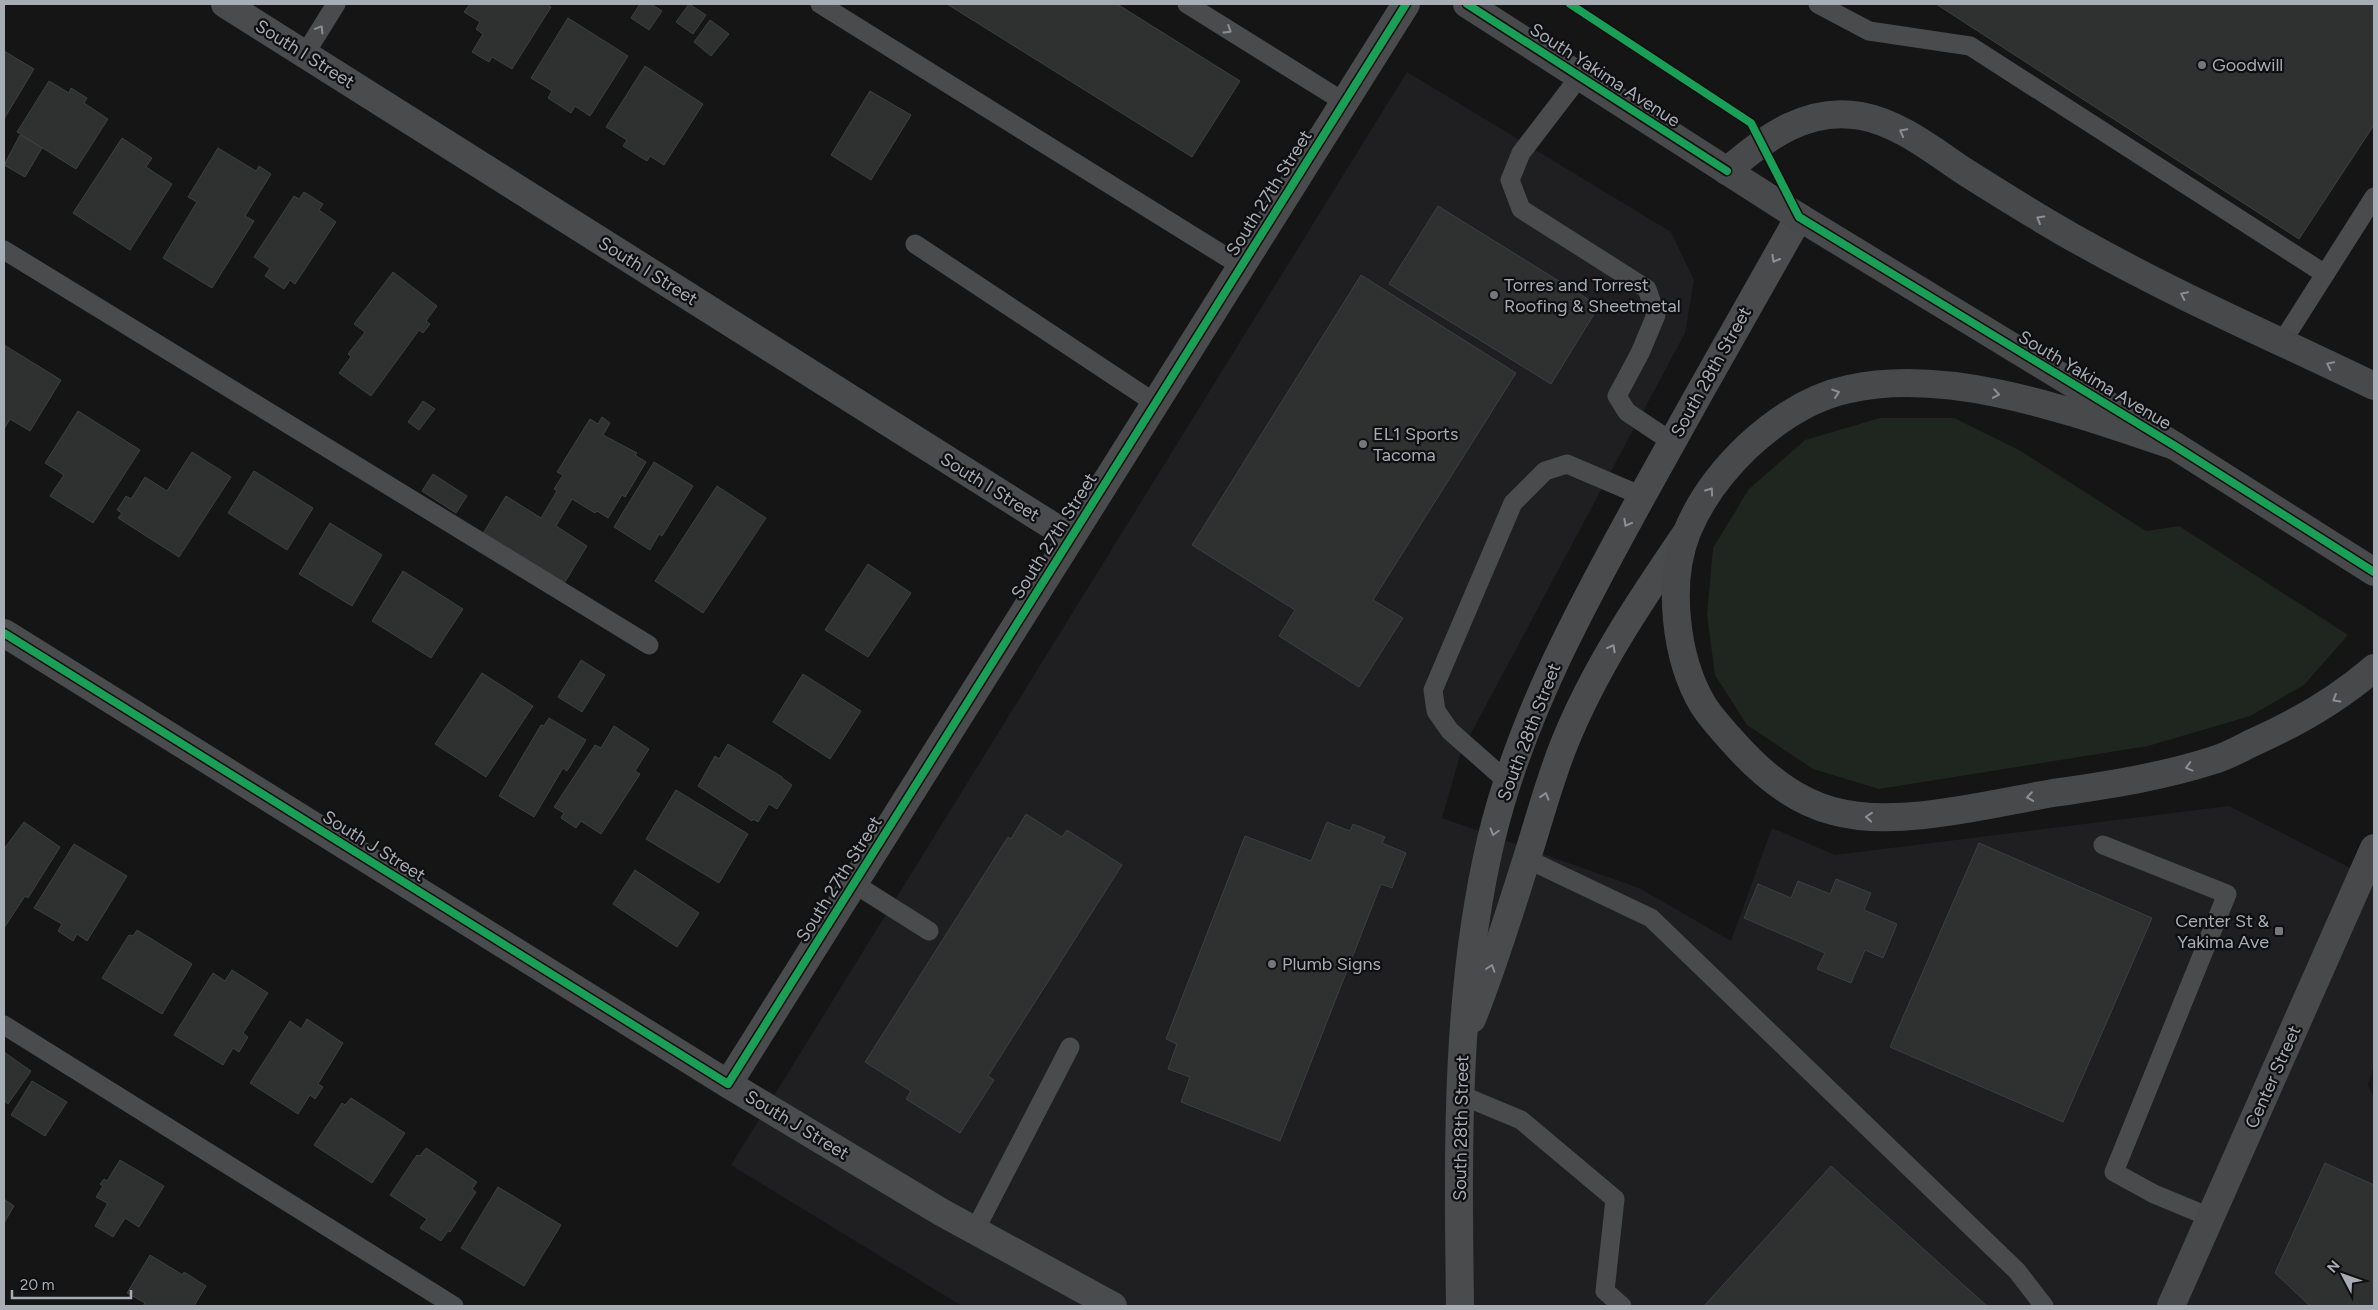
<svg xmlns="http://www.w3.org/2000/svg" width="2378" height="1310" font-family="Figtree,sans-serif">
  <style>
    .built { fill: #1f1f21 }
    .green { fill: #1f251f }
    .building { fill: #2f3030; stroke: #3d3f41 }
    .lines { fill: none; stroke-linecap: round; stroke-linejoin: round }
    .service { stroke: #494b4d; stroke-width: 19 }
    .minor { stroke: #494b4d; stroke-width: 28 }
    .tertiary { stroke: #494b4d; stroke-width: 28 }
    .secondary { stroke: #48494b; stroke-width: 28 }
    .cycleway-casing { stroke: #0f0f11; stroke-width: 11 }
    .cycleway { stroke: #1a9f57; stroke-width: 8 }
    .oneway { stroke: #8b9096 }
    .oneway2 { stroke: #8a8f95 }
    .poi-dot { fill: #74787d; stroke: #0f0f11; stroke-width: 2 }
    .labels { text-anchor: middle; stroke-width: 4.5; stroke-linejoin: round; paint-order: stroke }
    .street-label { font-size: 18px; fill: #a7adb5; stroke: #0f0f11 }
    .poi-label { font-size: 18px; fill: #a7adb5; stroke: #0f0f11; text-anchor: start }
  </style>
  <rect width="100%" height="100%" fill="#151515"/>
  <path class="built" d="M1407,72L1671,232L1694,280L1685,333L1461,752L1442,818L1639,888L1731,941L1772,828L1835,855L2229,806L2374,880V1065L2368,1085L2374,1098V1306H962L731,1165Z"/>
  <path class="green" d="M1880,418H1954L2019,450L2146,531L2179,526L2348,635L2304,685L2250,716L2148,746L1879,789L1813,769L1747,725L1715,675L1707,615L1713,548L1749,489L1805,440Z"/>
  <g class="building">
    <path d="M470,4H547L551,7L512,69L492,57L489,62L472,52L483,34L476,29L480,22L464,12Z"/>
    <path d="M640,4H651L662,11L649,30L631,18Z"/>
    <path d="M689,4L706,15L693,34L676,22Z"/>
    <path d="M947,4H1117L1240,81L1192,157Z"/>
    <path d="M1936,4H2374V125L2299,239Z"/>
    <path d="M568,18L628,56L590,116L575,106L571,113L548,98L552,91L531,78Z"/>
    <path d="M710,20L729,34L711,56L694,42Z"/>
    <path d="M4,51L34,69L4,119Z"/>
    <path d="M645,66L703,104L664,165L650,156L647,161L623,146L627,140L606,127Z"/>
    <path d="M49,81L69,93L71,88L87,98L84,103L108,119L76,169L17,132Z"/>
    <path d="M870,91L911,115L871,180L831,155Z"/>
    <path d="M20,135L42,148L25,177L4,165Z"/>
    <path d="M122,138L152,158L146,167L172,184L130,250L73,213Z"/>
    <path d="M218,148L256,171L259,166L271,174L245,216L254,221L212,288L163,258L197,202L188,197Z"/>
    <path d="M304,192L323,204L319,210L336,222L295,284L290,280L284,289L265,276L270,268L254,257L294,196L299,199Z"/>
    <path d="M1438,206L1599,306L1551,384L1389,284Z"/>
    <path d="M393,272L437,306L426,321L430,324L423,333L419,330L371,396L339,373L351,357L348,354L365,332L354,324Z"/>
    <path d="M1361,275L1516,373L1373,600L1403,618L1359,687L1279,636L1295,610L1192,545Z"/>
    <path d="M4,345L61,380L30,431L10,419L4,429Z"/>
    <path d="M423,401L435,409L419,430L408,422Z"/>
    <path d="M78,411L140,450L93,523L50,496L64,475L45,463Z"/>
    <path d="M602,417L610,423L603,435L637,453L635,455L646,462L625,497L622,495L608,518L597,511L595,513L572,499L556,526L587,546L560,590L479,540L506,496L541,518L557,491L554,489L563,475L557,472L590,419L598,424Z"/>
    <path d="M192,452L231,477L179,557L118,518L122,513L117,510L126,496L131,499L145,477L167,491Z"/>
    <path d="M654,462L693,486L662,536L659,534L650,550L614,527Z"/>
    <path d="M254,471L313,508L287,550L228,513Z"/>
    <path d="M433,474L467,496L456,513L422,491Z"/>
    <path d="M717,486L766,518L703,613L655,581Z"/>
    <path d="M330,523L382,555L352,606L299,574Z"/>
    <path d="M868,564L911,593L868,657L825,630Z"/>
    <path d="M403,571L463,609L431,658L372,621Z"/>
    <path d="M581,660L605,675L582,712L558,697Z"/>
    <path d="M482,673L533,706L486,777L435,744Z"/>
    <path d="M803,674L861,711L830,759L773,722Z"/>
    <path d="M549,718L586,740L567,771L563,768L534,817L499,796L541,725L544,726Z"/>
    <path d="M614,726L649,749L635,771L640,774L601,834L581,821L576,828L561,818L564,813L554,807L595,745L601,748Z"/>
    <path d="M728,744L782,777V778L792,785L777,809L769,804L758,822L753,819L752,821L698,786L715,756L719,759Z"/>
    <path d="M676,790L748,834L719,883L646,839Z"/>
    <path d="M1026,814L1062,837L1067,830L1122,865L988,1076L994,1080L960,1133L906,1099L911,1091L865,1062L1008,837L1011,839Z"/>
    <path d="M24,822L60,847L28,898L25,896L4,928V849Z"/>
    <path d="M1327,822L1350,831L1353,824L1385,837L1382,843L1406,853L1392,888L1381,884L1280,1141L1181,1102L1190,1077L1168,1069L1177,1044L1166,1039L1245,836L1311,861Z"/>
    <path d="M1979,843L2152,918L2063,1122L1890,1047Z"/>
    <path d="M74,844L127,876L87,941L77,934L73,941L58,931L62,924L34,908Z"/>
    <path d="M635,870L699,913L677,947L613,904Z"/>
    <path d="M1836,879L1871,893L1864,910L1897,924L1883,958L1865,950L1851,983L1817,969L1825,953L1744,918L1758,884L1791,898L1798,881L1830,894Z"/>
    <path d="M137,930L192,964L162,1014L102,978L129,935L133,936Z"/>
    <path d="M232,970L268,993L243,1033L248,1037L239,1052L233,1048L223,1065L174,1035L213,973L225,981Z"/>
    <path d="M307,1019L343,1043L318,1084L323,1087L315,1099L310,1095L298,1114L250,1083L290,1021L301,1029Z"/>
    <path d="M4,1052L31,1071L8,1104L4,1101Z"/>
    <path d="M32,1081L67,1102L45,1136L11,1115Z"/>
    <path d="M351,1098L405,1133L372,1183L314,1145L342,1103L345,1105Z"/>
    <path d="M426,1148L477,1182L472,1189L476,1192L450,1232L448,1231L441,1241L420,1228L427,1219L390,1195L417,1155L420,1156Z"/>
    <path d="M120,1160L164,1186L139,1227L125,1218L113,1237L95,1226L107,1205V1203L96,1197L103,1186L100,1184L104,1179L107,1181Z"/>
    <path d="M2325,1163L2374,1185V1306H2310L2275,1273Z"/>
    <path d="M1831,1166L1987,1306H1704Z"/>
    <path d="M498,1187L561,1225L524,1286L461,1248Z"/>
    <path d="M4,1199L14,1206L4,1223Z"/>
    <path d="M150,1255L183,1275L184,1272L206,1286L194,1306H143L145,1303L127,1293Z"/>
  </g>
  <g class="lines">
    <g class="service">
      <path d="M820,4L1241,266"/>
      <path d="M1187,4L1344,102"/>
      <path d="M1818,4L1869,31L1970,46L2325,274"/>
      <path d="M305,54L336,4"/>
      <path d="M1580,76L1521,153L1510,180L1521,209L1647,289L1656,315L1640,353L1617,396L1627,412L1672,442"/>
      <path d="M915,244L1155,403"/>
      <path d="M4,250L649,645"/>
      <path d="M2282,342L2374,197"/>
      <path d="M1508,782L1450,731L1436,711L1433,690L1513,503L1545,471L1567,464L1642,496"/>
      <path d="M2103,845L2227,894L2114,1172L2154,1194L2212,1218"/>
      <path d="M1527,859L1651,918L2017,1271L2044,1306"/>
      <path d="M853,883L929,931"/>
      <path d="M4,1025L454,1306"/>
      <path d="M1461,1095L1521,1120L1615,1199L1605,1291L1622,1306"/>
      <path d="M975,1230L1070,1047"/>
    </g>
    <g class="minor">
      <path d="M225,4L1070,537"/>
      <path d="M728,1084L1406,4"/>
    </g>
    <g class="tertiary">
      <path d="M4,633L728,1084L941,1212L1113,1306"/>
      <path d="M1472,1019C1493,967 1509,914 1526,861C1539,821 1549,781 1565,742C1595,668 1640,601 1685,535"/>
      <path d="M1460,1306C1458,1150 1455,993 1491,840C1520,718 1581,607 1641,498C1693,404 1746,310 1799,217"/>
    </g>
    <g class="secondary">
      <path d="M1467,4L1799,217L2175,446L2374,572"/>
      <path d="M1727,171C1765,138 1807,106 1861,116C1900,123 1935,152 1967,173C2005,197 2043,221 2083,243C2177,296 2277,339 2374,386"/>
      <path d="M2175,446C2078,414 1952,366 1849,389C1810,397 1776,420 1747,447C1722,471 1700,500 1687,532C1667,582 1675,658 1703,705C1712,719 1724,732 1736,745C1762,774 1794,801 1833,811C1896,829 1989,804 2053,793C2107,785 2162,777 2214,760C2228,756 2241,748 2254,742C2299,722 2337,700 2374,668"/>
      <path d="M2171,1306L2374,848"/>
    </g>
    <g class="cycleway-casing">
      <g id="cycleway">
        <path d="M1467,4L1727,171"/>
        <path d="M1570,4L1751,123L1799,217L2175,446L2374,572"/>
        <path d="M4,633L728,1084L1406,4"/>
      </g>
    </g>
    <use href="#cycleway" class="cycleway"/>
  </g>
  <defs><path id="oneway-chevron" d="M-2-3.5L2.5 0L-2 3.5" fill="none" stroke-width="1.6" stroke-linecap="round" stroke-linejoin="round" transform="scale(1.25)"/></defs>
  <g class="oneway">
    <use href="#oneway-chevron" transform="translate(320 29) rotate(-59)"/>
    <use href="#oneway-chevron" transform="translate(1228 30) rotate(32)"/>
    <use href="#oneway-chevron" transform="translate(1775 259) rotate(120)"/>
    <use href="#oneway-chevron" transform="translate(1627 523) rotate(119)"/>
    <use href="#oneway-chevron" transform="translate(1612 648) rotate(-61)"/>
    <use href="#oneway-chevron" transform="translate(1545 796) rotate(-73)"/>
    <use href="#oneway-chevron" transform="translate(1494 832) rotate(106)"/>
    <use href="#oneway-chevron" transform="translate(1491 968) rotate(-72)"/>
  </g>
  <g class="oneway2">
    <use href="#oneway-chevron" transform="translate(1903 132) rotate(-152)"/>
    <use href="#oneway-chevron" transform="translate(2040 219) rotate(-150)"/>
    <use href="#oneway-chevron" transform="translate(2184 295) rotate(-154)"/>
    <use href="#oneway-chevron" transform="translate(2330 365) rotate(-154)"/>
    <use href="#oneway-chevron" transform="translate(1836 393) rotate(-18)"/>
    <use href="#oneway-chevron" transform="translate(1996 394) rotate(10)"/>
    <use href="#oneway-chevron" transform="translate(1710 491) rotate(-54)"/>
    <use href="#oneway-chevron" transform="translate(2336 699) rotate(149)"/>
    <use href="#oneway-chevron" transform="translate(2189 767) rotate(165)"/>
    <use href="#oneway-chevron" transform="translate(2030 797) rotate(171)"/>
    <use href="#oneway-chevron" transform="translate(1869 817) rotate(-175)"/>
  </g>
  <g class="poi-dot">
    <circle cx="2202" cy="65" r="5"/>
    <circle cx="1494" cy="295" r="5"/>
    <circle cx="1363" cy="444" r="5"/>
    <rect x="2274" y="926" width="10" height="10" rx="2.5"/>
    <circle cx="1272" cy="964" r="5"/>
  </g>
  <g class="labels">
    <g class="street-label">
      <text transform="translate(305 54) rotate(32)" y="6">South I Street</text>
      <text transform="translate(1605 75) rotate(33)" y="6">South Yakima Avenue</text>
      <text transform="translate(1269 193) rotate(-58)" y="6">South 27th Street</text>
      <text transform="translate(648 271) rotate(32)" y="6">South I Street</text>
      <text transform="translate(1711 372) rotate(-61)" y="6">South 28th Street</text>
      <text transform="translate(2095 380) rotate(31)" y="6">South Yakima Avenue</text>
      <text transform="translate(990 487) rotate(32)" y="6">South I Street</text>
      <text transform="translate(1054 536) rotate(-58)" y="6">South 27th Street</text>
      <text transform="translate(1529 732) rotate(-69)" y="6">South 28th Street</text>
      <text transform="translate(374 846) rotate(32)" y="6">South J Street</text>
      <text transform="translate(839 879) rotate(-58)" y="6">South 27th Street</text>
      <text transform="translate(2273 1077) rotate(-66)" y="6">Center Street</text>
      <text transform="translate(797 1125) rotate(31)" y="6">South J Street</text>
      <text transform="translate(1461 1128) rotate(-89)" y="6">South 28th Street</text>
    </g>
    <g class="poi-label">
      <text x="2212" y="71">Goodwill</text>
      <text x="1504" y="291">Torres and Torrest<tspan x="1504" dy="21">Roofing &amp; Sheetmetal</tspan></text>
      <text x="1373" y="440">EL1 Sports<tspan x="1373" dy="21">Tacoma</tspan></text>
      <text x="2269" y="927" text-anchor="end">Center St &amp;<tspan x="2269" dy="21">Yakima Ave</tspan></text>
      <text x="1282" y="970">Plumb Signs</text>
    </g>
  </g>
  <rect width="2378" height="1310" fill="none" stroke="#a7adb5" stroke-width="10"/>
  <g transform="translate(2343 1275) rotate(311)" stroke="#0f0f11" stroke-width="4" paint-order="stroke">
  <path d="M0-4L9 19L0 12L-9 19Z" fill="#a7adb5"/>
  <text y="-8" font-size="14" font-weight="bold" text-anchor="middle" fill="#a7adb5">N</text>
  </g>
  <path d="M12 1290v8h119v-8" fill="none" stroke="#a7adb5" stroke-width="2.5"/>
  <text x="20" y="1290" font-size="15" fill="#a7adb5" stroke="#0f0f11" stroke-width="4" paint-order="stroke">20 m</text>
</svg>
